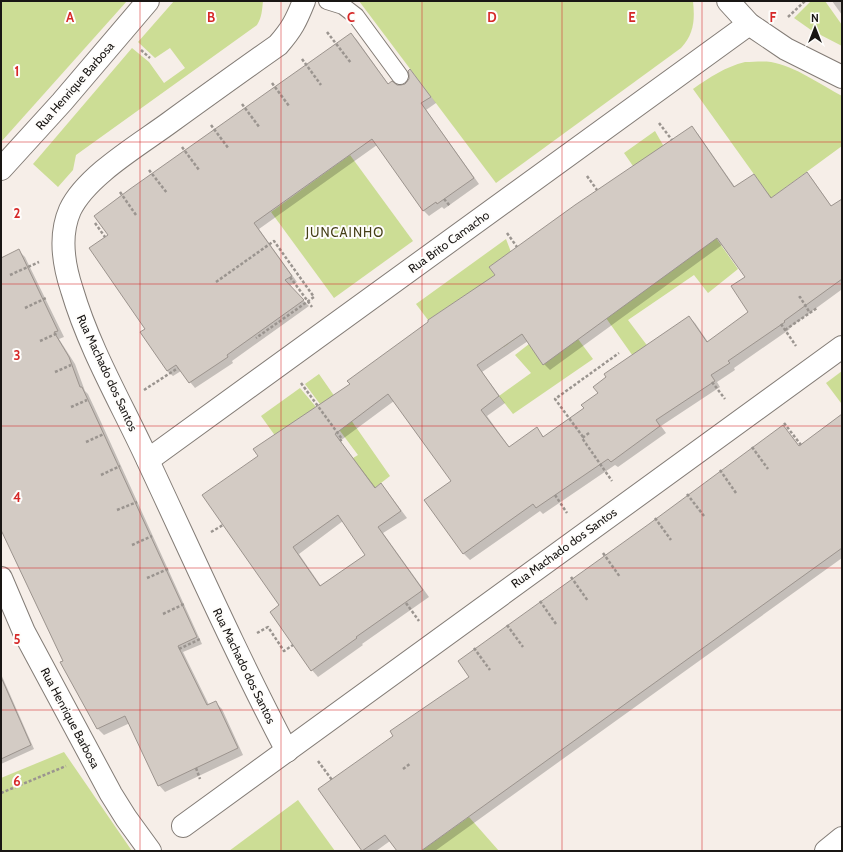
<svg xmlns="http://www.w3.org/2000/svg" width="843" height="852" font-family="Cabin,sans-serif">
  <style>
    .green { fill: #ccdd95 }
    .shadow { fill: #0003; fill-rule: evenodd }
    .building { fill: #d3cbc4; stroke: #9c948e; fill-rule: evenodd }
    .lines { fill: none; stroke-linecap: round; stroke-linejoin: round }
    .service-casing { stroke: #837c76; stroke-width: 18 }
    .minor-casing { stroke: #837c76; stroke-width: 24 }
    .tertiary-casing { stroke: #837c76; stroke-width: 24 }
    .path { stroke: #9a948f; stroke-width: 2.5; stroke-dasharray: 3 2; stroke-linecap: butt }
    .service { stroke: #fff; stroke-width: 16 }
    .minor { stroke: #fff; stroke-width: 22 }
    .tertiary { stroke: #fff; stroke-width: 22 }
    .grid { fill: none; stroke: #d62828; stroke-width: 1; stroke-opacity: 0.55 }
    .labels { text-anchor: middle; stroke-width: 4; stroke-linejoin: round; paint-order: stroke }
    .street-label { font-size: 12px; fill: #191614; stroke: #fefdfb }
    .neighbourhood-label { font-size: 13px; letter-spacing: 1px; fill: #453f16; stroke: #fefdfb }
    .grid-label { font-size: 13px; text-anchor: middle; font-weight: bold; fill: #d62828; stroke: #fefdfb; stroke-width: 4; stroke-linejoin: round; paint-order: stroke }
  </style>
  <rect width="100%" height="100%" fill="#f6eee8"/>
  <g class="green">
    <path d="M1,1H127L1,142Z"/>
    <path d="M174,1H263C262,10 262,17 257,25L76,155L73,170L58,187L33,164L132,48L149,62L164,83L185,68L170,48L155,58L138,42Z"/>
    <path d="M359,1H693C695,20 694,34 681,48L496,183Z"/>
    <path d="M811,1H825L842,25V46L811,30L794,18Z"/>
    <path d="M745,62C754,62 762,61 771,62C795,66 821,85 842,96V146L771,198L693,89C710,77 725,67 745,62Z"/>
    <path d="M655,131L716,238L738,269L708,293L694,275L628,320L667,372L652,383L606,318L694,254L624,153Z"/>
    <path d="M350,155L413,241L334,298L271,212Z"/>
    <path d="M506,239L511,252L489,267L531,326L578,339L593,359L513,414L499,396L531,373L515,355L529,344L522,334L504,347L467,294L428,320L416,304Z"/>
    <path d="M842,371V402L841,403L826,383Z"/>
    <path d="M319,374L390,476L367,494L353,458L358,455L305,384Z"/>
    <path d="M300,388L316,407L276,437L261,416Z"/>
    <path d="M64,752L132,851H1V778Z"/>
    <path d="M298,800L335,851H229Z"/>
    <path d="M469,817L499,851H421Z"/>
  </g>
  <g class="shadow">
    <path d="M832,1H842V15Z"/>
    <path d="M351,34L357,40L389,85L396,86L406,85L410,80V70L415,76L436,103L426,110L479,184L444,209L442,207L429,216L424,211L377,145L259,229L297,282L289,286L309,306L232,361L233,363L195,388L181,371L173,376L167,371L146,329L109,235Z"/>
    <path d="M692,128L698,134L735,187L753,175L772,198L807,173L813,180L832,207L842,200V291L841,290L789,328L790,329L734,368L735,370L717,382L720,387L661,426L666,433L618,467L615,465L543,514L540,511L470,560L464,554L425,500L452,481L394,401L340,441L376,488L381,484L387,491L407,518L383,533L429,597L362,644L363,645L318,677L312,670L271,612L281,606L259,456L351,384ZM722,245L746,277L750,312L708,342L695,323L689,317L599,393L585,408L544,437L537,429L510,448L487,416L505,403L482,372L528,341L544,364L550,370ZM343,521L367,555L321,586L299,554Z"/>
    <path d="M19,251L25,257L64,337L59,339L75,364L85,391L88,394L101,422L202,644L183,652L209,705L215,702L222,709L243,755L165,792L159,785L130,723L104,735L98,729L62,662L64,661L1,528V259Z"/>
    <path d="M842,416V558L435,851H398L390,841L376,851L363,850L395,736L470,677L650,525L783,426L800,447Z"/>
    <path d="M1,674L34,749L1,764Z"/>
  </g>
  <g class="building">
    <path d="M351,33L388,84L392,81L397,85H401L405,84L409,79V75L408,71L410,69L431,97L421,103L474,178L437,204L436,202L423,211L372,139L254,223L292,276L285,280L304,300L227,355L228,357L189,383L176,365L167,371L140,332L145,329L89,248L108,235L94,216L130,189Z"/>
    <path d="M692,126L734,187L754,174L771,198L807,172L831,206L842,199V279L784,321L785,322L728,361L730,363L711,375L715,381L656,420L660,426L611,462L608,459L536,508L533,504L463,554L424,500L451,481L388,394L335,434L375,488L381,483L401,511L378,527L423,590L356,637L357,638L311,671L270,612L279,605L202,495L258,456L253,449L350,384L347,381L428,322V320L495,275L489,267L575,205ZM717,238L745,277L731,286L748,312L707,342L689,316L604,374L606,377L593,387L598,393L581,405L584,408L543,437L537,427L509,447L481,410L499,396L477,365L522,334L543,365ZM338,515L365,555L320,586L293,547Z"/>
    <path d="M19,249L58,331L54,332L69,357L80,387H82L95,415L197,637L178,646L207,705L216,701L238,748L158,786L125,716L97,729L60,662L63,661L1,530V258Z"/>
    <path d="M842,414V548L421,851H397L385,835L362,851L318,789L393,736L390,731L469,677L458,661L649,524L783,425L799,446Z"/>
    <path d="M1,677L31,745L1,759Z"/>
  </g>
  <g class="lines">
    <g class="service-casing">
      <path id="service" d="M327,1L343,6L356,16L400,76"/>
    </g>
    <g class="minor-casing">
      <g id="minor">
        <path d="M728,1L749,24L786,49L842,77"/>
        <path d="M1,169L62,102L148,1"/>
        <path d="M148,460L749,24"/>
        <path d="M1,578L24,632L111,794L126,818L150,851"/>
        <path d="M287,751C237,656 194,559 149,463C123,406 90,351 72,290C64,266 59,235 70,210C86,176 139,145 169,123C205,97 241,71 278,45C292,29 296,21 304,1"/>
        <path d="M183,826L842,347"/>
      </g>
    </g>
    <g class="tertiary-casing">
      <path id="tertiary" d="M826,851L842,838"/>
    </g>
    <g class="path">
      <path d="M788,17L805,1"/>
      <path d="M327,32L351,63"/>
      <path d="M141,50L150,58"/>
      <path d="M302,59L321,85"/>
      <path d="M272,83L289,106"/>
      <path d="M242,104L260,128"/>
      <path d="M659,123L672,140"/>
      <path d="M211,125L229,149"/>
      <path d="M182,147L199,170"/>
      <path d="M149,170L167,193"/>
      <path d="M587,176L597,190"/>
      <path d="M120,192L136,215"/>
      <path d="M444,199L450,206"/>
      <path d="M95,223L105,237"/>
      <path d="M507,233L517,247"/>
      <path d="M10,275L39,262"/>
      <path d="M290,277L312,307"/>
      <path d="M216,282L274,241L314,297L256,338"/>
      <path d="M799,298L800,297L810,313"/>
      <path d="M25,308L46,298"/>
      <path d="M781,324L796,346"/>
      <path d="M785,330L817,308"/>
      <path d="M40,341L58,333"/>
      <path d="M55,372L71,365"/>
      <path d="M712,382L725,399"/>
      <path d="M301,383L342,439L340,441"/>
      <path d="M144,390L178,368"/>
      <path d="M71,407L87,400"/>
      <path d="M784,423L801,445"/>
      <path d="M589,433L582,438L612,481"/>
      <path d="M583,437L555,399L619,353"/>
      <path d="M86,442L104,434"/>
      <path d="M752,447L768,469"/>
      <path d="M720,470L736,493"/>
      <path d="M101,475L120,466"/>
      <path d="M687,494L704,516"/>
      <path d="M555,495L567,513"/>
      <path d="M117,510L137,502"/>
      <path d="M655,518L671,540"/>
      <path d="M211,532L223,525"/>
      <path d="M132,545L152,536"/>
      <path d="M603,553L620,577"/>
      <path d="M571,577L588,601"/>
      <path d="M147,578L168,569"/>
      <path d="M540,601L556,624"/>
      <path d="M406,603L419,621"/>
      <path d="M163,614L184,604"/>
      <path d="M507,625L523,647"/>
      <path d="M257,633L268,627L284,651L293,645"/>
      <path d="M474,648L490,670"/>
      <path d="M179,649L200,639"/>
      <path d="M318,761L332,780"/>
      <path d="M196,768L200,779"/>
      <path d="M403,769L411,763"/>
      <path d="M1,793L66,766"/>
    </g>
    <use href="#service" class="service"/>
    <use href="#minor" class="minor"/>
    <use href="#tertiary" class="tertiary"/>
  </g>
  <path class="grid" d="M140,1V851M281,1V851M422,1V851M562,1V851M702,1V851M1,142H842M1,284H842M1,426H842M1,568H842M1,710H842"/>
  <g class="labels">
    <g class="street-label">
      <text transform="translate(75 86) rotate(-49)" y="4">Rua Henrique Barbosa</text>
      <text transform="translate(449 242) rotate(-36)" y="4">Rua Brito Camacho</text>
      <text transform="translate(107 373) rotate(65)" y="4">Rua Machado dos Santos</text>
      <text transform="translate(564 548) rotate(-36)" y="4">Rua Machado dos Santos</text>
      <text transform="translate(244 666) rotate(64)" y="4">Rua Machado dos Santos</text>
      <text transform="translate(70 718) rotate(62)" y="4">Rua Henrique Barbosa</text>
    </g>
    <g class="neighbourhood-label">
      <text x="345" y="237">JUNCAINHO</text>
    </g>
  </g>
  <g class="grid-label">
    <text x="70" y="22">A</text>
    <text x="211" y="22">B</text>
    <text x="351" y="22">C</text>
    <text x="492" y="22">D</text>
    <text x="632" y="22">E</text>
    <text x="773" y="22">F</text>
    <text x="17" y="76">1</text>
    <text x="17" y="218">2</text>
    <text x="17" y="360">3</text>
    <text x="17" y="502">4</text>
    <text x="17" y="644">5</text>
    <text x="17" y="786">6</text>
  </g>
  <rect width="843" height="852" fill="none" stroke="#191614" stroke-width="4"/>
  <g transform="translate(815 28)" stroke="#fefdfb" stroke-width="3" paint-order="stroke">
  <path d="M0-3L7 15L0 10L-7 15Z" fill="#191614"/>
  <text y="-6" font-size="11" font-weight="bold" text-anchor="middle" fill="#191614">N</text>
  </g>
</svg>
